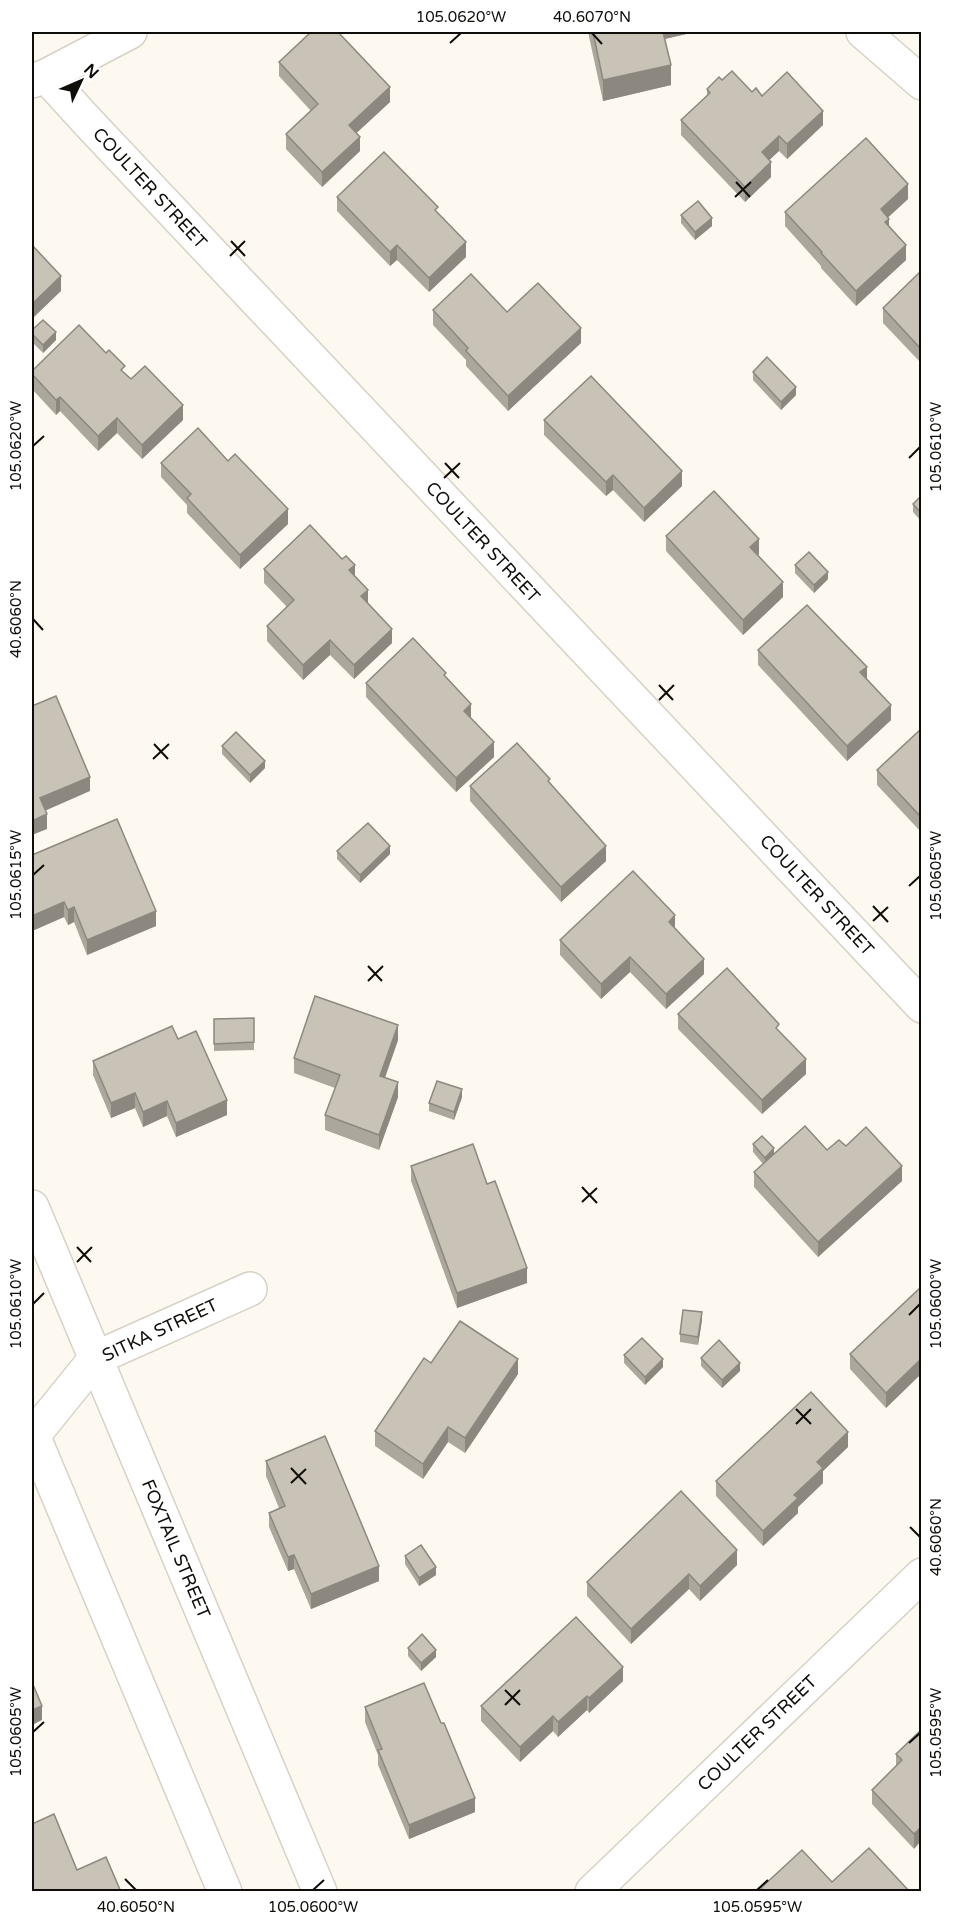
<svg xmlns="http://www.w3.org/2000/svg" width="953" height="1923" font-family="'Varela Round',sans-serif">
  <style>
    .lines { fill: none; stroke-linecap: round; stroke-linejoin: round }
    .street-casing { stroke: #d7d1c6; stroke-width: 36 }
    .street { stroke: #fff; stroke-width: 33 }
    .wall { fill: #aca79d }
    .shaded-wall { fill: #8c8880 }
    .building { fill: #c8c2b7; stroke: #8c8880; stroke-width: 1.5 }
    .ticks { fill: none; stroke: #0f0d09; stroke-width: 2 }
    .labels { text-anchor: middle; stroke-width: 6; stroke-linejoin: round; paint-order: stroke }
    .street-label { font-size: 18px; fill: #0f0d09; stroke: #fff }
    .neatline { fill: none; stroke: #0f0d09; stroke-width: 2 }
    .ticks-label { font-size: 15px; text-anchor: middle; fill: #0f0d09 }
  </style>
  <rect width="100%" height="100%" fill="#fef9f0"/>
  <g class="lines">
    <g class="street-casing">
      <g id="street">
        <path d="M863,32L922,83"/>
        <path d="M46,76L86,120L922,1006"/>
        <path d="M32,81L46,76L130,32"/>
        <path d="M32,1207L320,1892"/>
        <path d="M32,1433L225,1892"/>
        <path d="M32,1437L96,1358L250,1289"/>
        <path d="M592,1892L922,1575"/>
      </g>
    </g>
    <use href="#street" class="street"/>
  </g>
  <g class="wall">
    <path d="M588,32H695L665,39L671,85L603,101Z"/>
    <path d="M279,62L390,102L356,133L360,151L322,187L286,149V134L311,111L279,76Z"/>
    <path d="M722,80L762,96L823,125L787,159L779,151L769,160L771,177L745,202L681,135V120L707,95V89Z"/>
    <path d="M337,197L438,213L466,257L429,292L397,260L390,266L337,211Z"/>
    <path d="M908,199L888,217L889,227L906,260L856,306L821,268V266L785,226V212Z"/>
    <path d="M681,215L712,226L695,240L681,223Z"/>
    <path d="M921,271V363L883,323V308Z"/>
    <path d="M433,310L507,312L581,343L508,411L466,366V360L433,325Z"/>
    <path d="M32,330L56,340L43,353L32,342Z"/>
    <path d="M32,371L125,373L131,379L183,420L142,459L117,433L98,451L60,411L56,415L32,389Z"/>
    <path d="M753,372L796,395L781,410L753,380Z"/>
    <path d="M544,420L682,486L644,522L613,490L606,496L544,435Z"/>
    <path d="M161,463L288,524L240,569L187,513V505L161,477Z"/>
    <path d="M921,496V521L913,512V504Z"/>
    <path d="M666,536L759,554L758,555L783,597L743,635L666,551Z"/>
    <path d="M795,565L828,579L814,593L795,573Z"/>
    <path d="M264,569L355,576L368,603L392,643L354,679L330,655L303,680L267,641V626L287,607L264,583Z"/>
    <path d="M758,650L867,679L891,720L847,761L758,665Z"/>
    <path d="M446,677L494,757L456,792L366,697V683Z"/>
    <path d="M921,729V832L877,785V770Z"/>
    <path d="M222,746L265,768L250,783L222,754Z"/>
    <path d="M550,783L606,861L561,902L470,801V786Z"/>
    <path d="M337,851L390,854L360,883L337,859Z"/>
    <path d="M32,855L156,926L87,955L74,922L68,925L64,917L32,931Z"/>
    <path d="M675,928L704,974L666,1009L630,972L601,999L560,955V940Z"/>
    <path d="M678,1014L779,1031L806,1074L762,1114L678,1029Z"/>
    <path d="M254,1018V1050L214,1051V1019Z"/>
    <path d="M178,1039L227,1115L176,1137L167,1116L143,1127L135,1108L111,1118L93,1075V1061Z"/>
    <path d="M398,1040L385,1078L398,1097L379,1150L325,1130V1115L335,1088L294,1073V1058Z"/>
    <path d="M462,1097L454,1120L429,1111V1103Z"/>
    <path d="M753,1144L774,1153L827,1150L846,1146L902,1181L818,1257L754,1187V1172L763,1164L753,1152Z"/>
    <path d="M411,1166L527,1283L457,1308L411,1181Z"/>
    <path d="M921,1287V1374L886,1408L850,1369V1354Z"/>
    <path d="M702,1320L698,1345L680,1342V1334Z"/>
    <path d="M624,1355L663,1367L645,1385L624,1363Z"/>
    <path d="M701,1358L740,1371L722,1388L701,1366Z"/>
    <path d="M431,1363L518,1374L465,1453L448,1442L423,1479L375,1446V1431Z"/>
    <path d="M848,1447L823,1471V1483L798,1507V1513L763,1546L716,1496V1481Z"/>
    <path d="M266,1461L379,1581L311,1609L294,1569L288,1571L269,1527V1513L279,1508L266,1476Z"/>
    <path d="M405,1556L436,1575L419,1586L405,1564Z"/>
    <path d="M737,1565L700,1601L689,1589L631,1644L587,1596V1582Z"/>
    <path d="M408,1648L436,1657L421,1671L408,1656Z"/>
    <path d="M623,1681L589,1713L587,1710L558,1737L553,1731L520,1762L481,1721V1706Z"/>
    <path d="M365,1707L475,1812L409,1839L378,1765V1755L365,1722Z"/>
    <path d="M921,1724L914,1849L872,1804V1790L896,1766V1754L919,1733V1727Z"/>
  </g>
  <g class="shaded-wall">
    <path d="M660,32H695L660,40Z"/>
    <path d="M671,65V85L603,101V80Z"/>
    <path d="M390,87V102L349,140V125Z"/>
    <path d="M823,111V125L787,159V144Z"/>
    <path d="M779,136V151L762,167V152Z"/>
    <path d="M360,137V151L322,187V172Z"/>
    <path d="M771,162V177L745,202V187Z"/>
    <path d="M908,184V199L881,224V209Z"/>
    <path d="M712,218V226L695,240V232Z"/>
    <path d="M889,219V234L885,222Z"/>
    <path d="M466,242V257L429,292V278Z"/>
    <path d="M397,245V260L390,266V252Z"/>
    <path d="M906,245V260L856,306V291Z"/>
    <path d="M61,276V291L32,319V304Z"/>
    <path d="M581,328V343L508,411V396Z"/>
    <path d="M56,332V340L43,353V345Z"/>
    <path d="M796,387V395L781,410V402Z"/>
    <path d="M60,397V411L56,415V400Z"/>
    <path d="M183,405V420L142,459V445Z"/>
    <path d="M117,418V433L98,451V436Z"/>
    <path d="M682,471V486L644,522V508Z"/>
    <path d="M613,475V490L606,496V482Z"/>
    <path d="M288,509V524L240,569V555Z"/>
    <path d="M759,539V554L750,561V547Z"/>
    <path d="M355,565V580L349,570Z"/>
    <path d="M828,572V579L814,593V585Z"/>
    <path d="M783,582V597L743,635V620Z"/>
    <path d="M368,590V605L361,596Z"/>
    <path d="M392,629V643L354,679V665Z"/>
    <path d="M330,640V655L303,680V665Z"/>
    <path d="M867,667V682L860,672Z"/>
    <path d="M471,704V719L464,711Z"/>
    <path d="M891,705V720L847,761V746Z"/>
    <path d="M494,742V757L456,792V778Z"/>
    <path d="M265,761V768L250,783V775Z"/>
    <path d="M90,777V791L40,813V798Z"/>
    <path d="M47,814V829L32,835V821Z"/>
    <path d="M390,846V854L360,883V875Z"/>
    <path d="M606,846V861L561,902V887Z"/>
    <path d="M64,902V917L32,931V916Z"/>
    <path d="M74,907V922L68,925V910Z"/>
    <path d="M156,911V926L87,955V940Z"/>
    <path d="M675,915V930L669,922Z"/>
    <path d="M630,957V972L601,999V984Z"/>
    <path d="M704,959V974L666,1009V994Z"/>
    <path d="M398,1025V1040L380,1091V1076Z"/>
    <path d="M806,1059V1074L762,1114V1100Z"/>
    <path d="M398,1082V1097L379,1150V1135Z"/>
    <path d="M462,1089V1097L454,1120V1112Z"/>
    <path d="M135,1093V1108L111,1118V1103Z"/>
    <path d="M227,1100V1115L176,1137V1123Z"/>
    <path d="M167,1101V1116L143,1127V1112Z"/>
    <path d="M774,1148V1156L765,1166V1158Z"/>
    <path d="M902,1166V1181L818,1257V1242Z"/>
    <path d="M527,1268V1283L457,1308V1293Z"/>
    <path d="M702,1312V1320L698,1345V1337Z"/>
    <path d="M518,1359V1374L465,1453V1438Z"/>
    <path d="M663,1359V1367L645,1385V1377Z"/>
    <path d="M921,1359V1374L886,1408V1393Z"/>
    <path d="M740,1363V1371L722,1388V1380Z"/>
    <path d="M448,1427V1442L423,1479V1464Z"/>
    <path d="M848,1432V1447L823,1471V1483L798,1507V1513L763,1546V1531L794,1495L817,1462Z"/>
    <path d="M737,1550V1565L700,1601V1586Z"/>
    <path d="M294,1555V1569L288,1571V1557Z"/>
    <path d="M379,1566V1581L311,1609V1594Z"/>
    <path d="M436,1567V1575L419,1586V1578Z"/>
    <path d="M689,1574V1589L631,1644V1629Z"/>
    <path d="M436,1650V1657L421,1671V1663Z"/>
    <path d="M623,1667V1681L589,1713V1698Z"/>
    <path d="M587,1696V1710L558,1737V1722Z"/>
    <path d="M42,1706V1720L32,1725V1710Z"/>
    <path d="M553,1716V1731L520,1762V1747Z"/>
    <path d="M475,1798V1812L409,1839V1825Z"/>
    <path d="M921,1827V1841L914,1849V1834Z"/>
  </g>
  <g class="building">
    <path d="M311,32H338L390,87L349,125L360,137L322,172L286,134L318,104L279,62Z"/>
    <path d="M593,32H663L671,65L603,80Z"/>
    <path d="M732,71L752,92L756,88L762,96L787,72L823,111L787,144L779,136L762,152L771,162L745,187L681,120L710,93L707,89L719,77L722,80Z"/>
    <path d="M866,138L908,184L881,209L889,219L885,222L906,245L856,291L821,253L822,252L785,212Z"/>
    <path d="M384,152L438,207L435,210L466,242L429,278L397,245L390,252L337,197Z"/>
    <path d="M698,201L712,218L695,232L681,215Z"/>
    <path d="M32,245L61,276L32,304Z"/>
    <path d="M921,271V349L883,308Z"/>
    <path d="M471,274L507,312L538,283L581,328L508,396L466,351L468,348L433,310Z"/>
    <path d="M43,320L56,332L43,345L32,334V330Z"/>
    <path d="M79,325L106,353L109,350L125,366L121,370L131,379L145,366L183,405L142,445L117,418L98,436L60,397L56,400L32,374V371Z"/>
    <path d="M767,357L796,387L781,402L753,372Z"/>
    <path d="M591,376L682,471L644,508L613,475L606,482L544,420Z"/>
    <path d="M198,428L228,461L235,454L288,509L240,555L187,498L191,494L161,463Z"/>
    <path d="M714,491L759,539L750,547L783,582L743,620L666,536Z"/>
    <path d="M921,496V513L913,504Z"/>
    <path d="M310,525L342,559L346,556L355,565L349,570L368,590L361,596L392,629L354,665L330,640L303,665L267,626L294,600L264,569Z"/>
    <path d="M809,552L828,572L814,585L795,565Z"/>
    <path d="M807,605L867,667L860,672L891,705L847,746L758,650Z"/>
    <path d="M413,638L446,673L444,675L471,704L464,711L494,742L456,778L366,683Z"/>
    <path d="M56,696L90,777L40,798L47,814L32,821V706Z"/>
    <path d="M921,729V817L877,770Z"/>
    <path d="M236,732L265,761L250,775L222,746Z"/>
    <path d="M517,743L550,779L548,781L606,846L561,887L470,786Z"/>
    <path d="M117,819L156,911L87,940L74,907L68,910L64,902L32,916V855Z"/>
    <path d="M368,823L390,846L360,875L337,851Z"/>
    <path d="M633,871L675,915L669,922L704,959L666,994L630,957L601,984L560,940Z"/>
    <path d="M727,968L779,1024L776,1028L806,1059L762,1100L678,1014Z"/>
    <path d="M315,996L398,1025L380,1076L398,1082L379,1135L325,1115L340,1075L294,1058Z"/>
    <path d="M254,1018V1042L214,1044V1019Z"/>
    <path d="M172,1026L178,1039L196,1031L227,1100L176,1123L167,1101L143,1112L135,1093L111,1103L93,1061Z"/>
    <path d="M437,1081L462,1089L454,1112L429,1103Z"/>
    <path d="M805,1126L827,1150L839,1140L846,1146L866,1127L902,1166L818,1242L754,1172Z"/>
    <path d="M762,1136L774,1148L765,1158L753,1144Z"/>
    <path d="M473,1144L487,1184L495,1181L527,1268L457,1293L411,1166Z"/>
    <path d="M921,1287V1359L886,1393L850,1354Z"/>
    <path d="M683,1310L702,1312L698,1337L680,1334Z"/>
    <path d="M460,1321L518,1359L465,1438L448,1427L423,1464L375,1431L424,1358L431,1363Z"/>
    <path d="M642,1338L663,1359L645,1377L624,1355Z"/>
    <path d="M719,1340L740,1363L722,1380L701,1358Z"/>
    <path d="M811,1392L848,1432L817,1462L823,1468L794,1495L798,1498L763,1531L716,1481Z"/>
    <path d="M325,1436L379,1566L311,1594L294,1555L288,1557L269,1513L285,1506L266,1461Z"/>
    <path d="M681,1491L737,1550L700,1586L689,1574L631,1629L587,1582Z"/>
    <path d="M421,1545L436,1567L419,1578L405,1556Z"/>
    <path d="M576,1617L623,1667L589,1698L587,1696L558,1722L553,1716L520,1747L481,1706Z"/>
    <path d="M422,1634L436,1650L421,1663L408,1648Z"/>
    <path d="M32,1682L42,1706L32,1710Z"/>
    <path d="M424,1683L441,1723H444L475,1798L409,1825L378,1750L382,1749L365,1707Z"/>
    <path d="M921,1730V1827L914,1834L872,1790L902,1760L896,1754Z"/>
    <path d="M54,1814L77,1870L106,1857L121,1892H32V1824Z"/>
    <path d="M869,1848L910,1892H764L761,1888L802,1850L832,1882Z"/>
  </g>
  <path class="ticks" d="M592,33L602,44M450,43L461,33M736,182L750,197M735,197L751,182M231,241L245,256M230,256L245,241M33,446L44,436M909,458L920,447M445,463L459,478M444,478L460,463M33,619L43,630M659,685L673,700M659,700L674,685M154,744L168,759M153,759L169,744M33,875L44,865M909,886L920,876M873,906L888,922M873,921L888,907M368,966L382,981M368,981L383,966M582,1187L597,1203M582,1202L597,1188M77,1247L91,1262M77,1262L92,1247M33,1304L44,1293M909,1315L920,1304M796,1409L811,1424M796,1424L811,1409M291,1468L306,1484M291,1483L306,1469M910,1527L920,1537M505,1690L520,1705M505,1705L520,1690M33,1732L44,1722M909,1743L920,1733M125,1879L136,1890M313,1890L324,1880M757,1890L768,1880"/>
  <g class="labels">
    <g class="street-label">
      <text transform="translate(150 188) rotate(47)" y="6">COULTER STREET</text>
      <text transform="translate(483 542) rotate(47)" y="6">COULTER STREET</text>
      <text transform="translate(817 895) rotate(47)" y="6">COULTER STREET</text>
      <text transform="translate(160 1330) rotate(-25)" y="6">SITKA STREET</text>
      <text transform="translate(176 1549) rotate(67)" y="6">FOXTAIL STREET</text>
      <text transform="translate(757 1733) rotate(-44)" y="6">COULTER STREET</text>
    </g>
  </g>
  <rect width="953" height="1923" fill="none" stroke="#ffffff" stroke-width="66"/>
  <g transform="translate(81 81) rotate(46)" stroke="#ffffff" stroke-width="4.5" paint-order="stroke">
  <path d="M0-4.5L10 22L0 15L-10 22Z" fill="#0f0d09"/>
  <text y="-9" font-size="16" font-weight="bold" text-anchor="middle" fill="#0f0d09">N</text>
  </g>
  <rect x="33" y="33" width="887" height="1857" class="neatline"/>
  <g class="ticks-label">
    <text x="461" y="22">105.0620°W</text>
    <text x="592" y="22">40.6070°N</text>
    <text transform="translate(16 446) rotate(-90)" y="5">105.0620°W</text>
    <text transform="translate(936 447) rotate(-90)" y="5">105.0610°W</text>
    <text transform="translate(16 619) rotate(-90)" y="5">40.6060°N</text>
    <text transform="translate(16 875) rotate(-90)" y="5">105.0615°W</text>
    <text transform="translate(936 876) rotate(-90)" y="5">105.0605°W</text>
    <text transform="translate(16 1304) rotate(-90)" y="5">105.0610°W</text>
    <text transform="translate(936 1304) rotate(-90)" y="5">105.0600°W</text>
    <text transform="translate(936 1537) rotate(-90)" y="5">40.6060°N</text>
    <text transform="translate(16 1732) rotate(-90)" y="5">105.0605°W</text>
    <text transform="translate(936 1733) rotate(-90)" y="5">105.0595°W</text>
    <text x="136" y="1912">40.6050°N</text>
    <text x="313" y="1912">105.0600°W</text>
    <text x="757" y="1912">105.0595°W</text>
  </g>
</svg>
